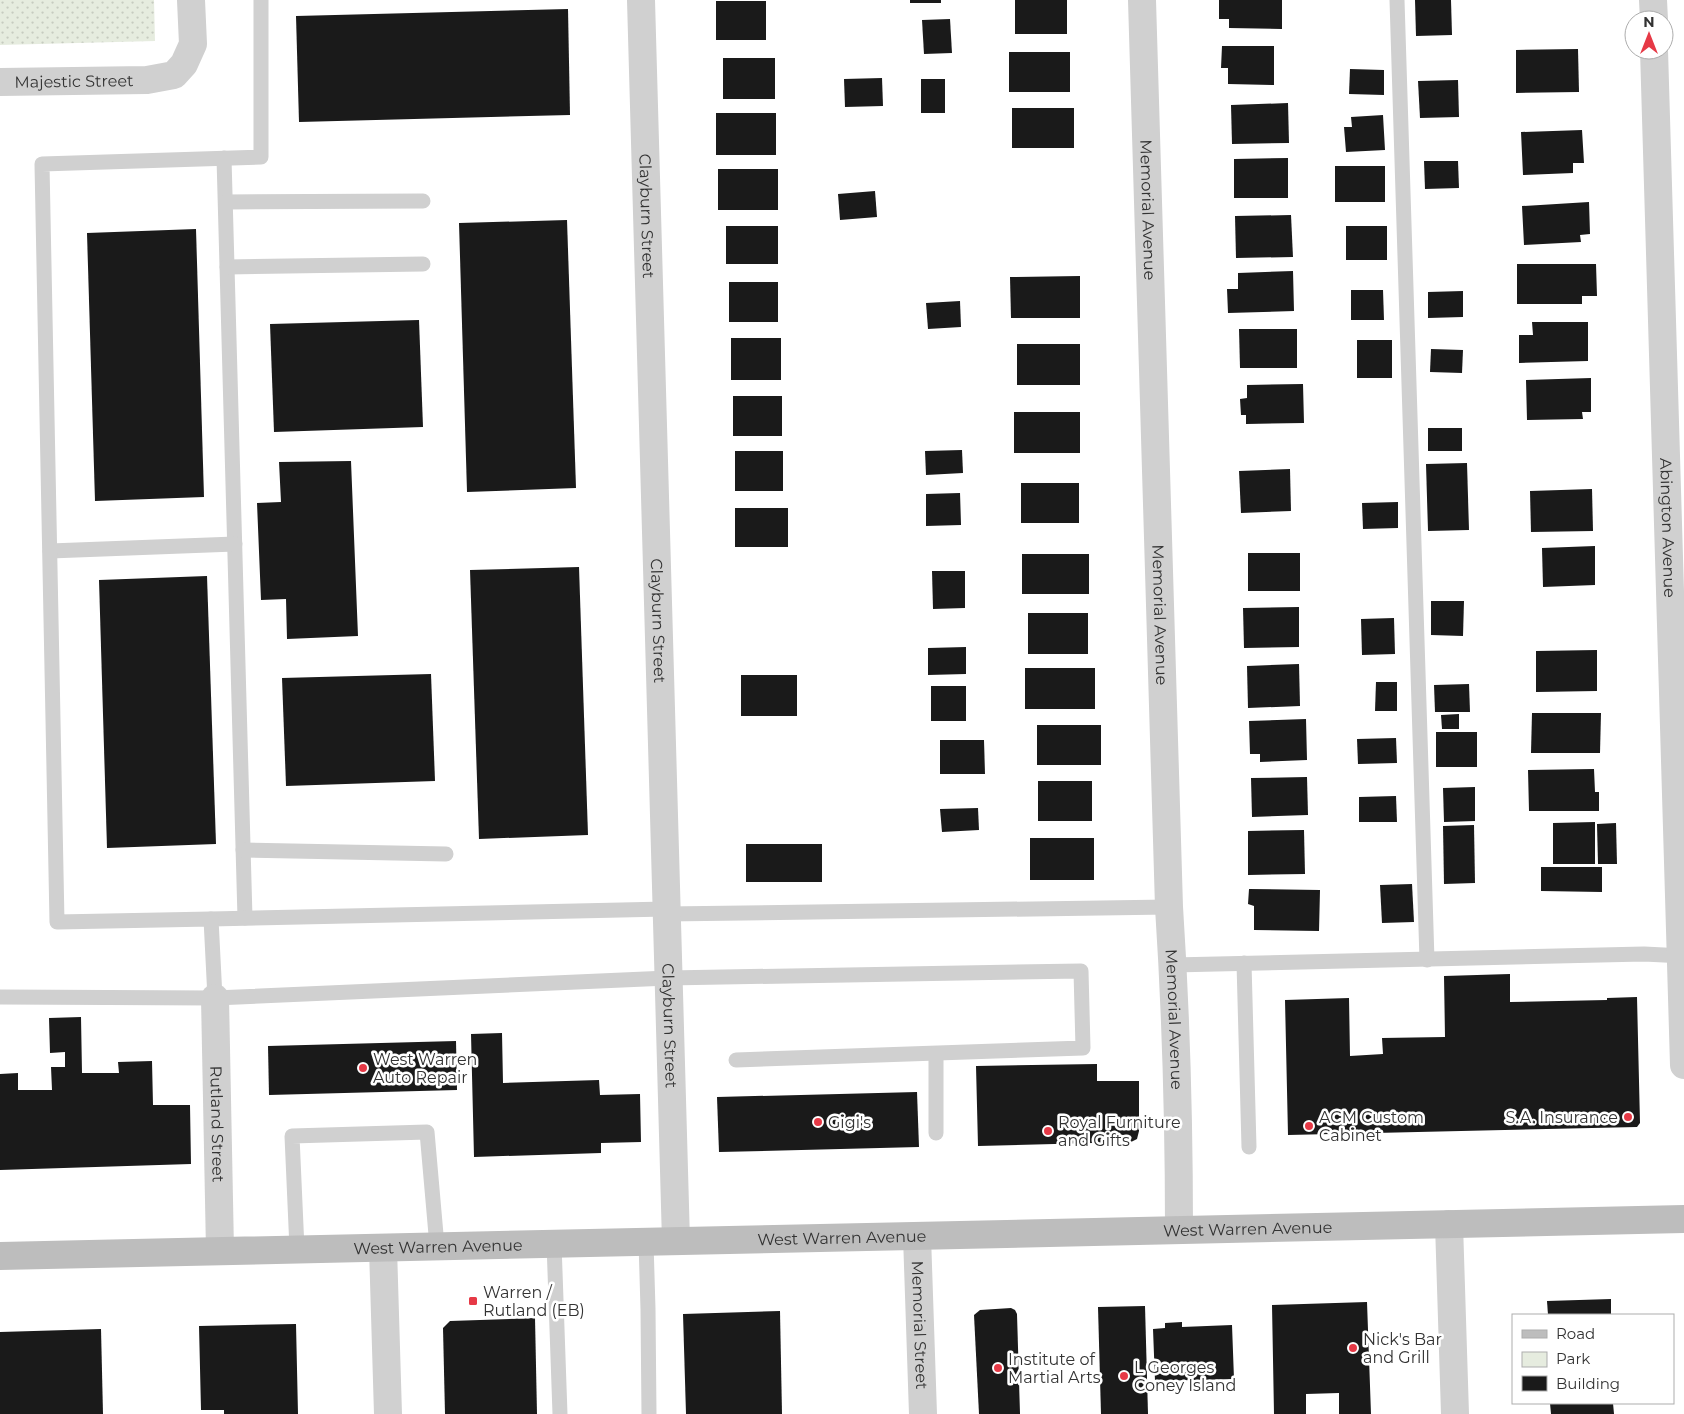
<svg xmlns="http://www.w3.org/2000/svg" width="1684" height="1414" font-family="Montserrat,sans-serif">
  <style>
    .green { fill: url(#green-dots) }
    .building { fill: #1a1a1a }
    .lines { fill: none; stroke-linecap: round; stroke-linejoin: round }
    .service { stroke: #d0d0d0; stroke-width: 15 }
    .minor { stroke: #d0d0d0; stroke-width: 28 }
    .secondary { stroke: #bdbdbd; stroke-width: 28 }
    .poi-dot { fill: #e63946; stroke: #fff; stroke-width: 2 }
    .labels { text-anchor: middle; stroke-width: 5; stroke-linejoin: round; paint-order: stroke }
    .street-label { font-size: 16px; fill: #333; stroke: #fff }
    .poi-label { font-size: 16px; fill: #333; stroke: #fff; text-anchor: start }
  </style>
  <defs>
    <pattern id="green-dots" width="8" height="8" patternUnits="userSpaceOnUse" patternTransform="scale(1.25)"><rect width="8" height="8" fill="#e6ecdf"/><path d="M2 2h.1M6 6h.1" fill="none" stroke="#c6cbc0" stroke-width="1.8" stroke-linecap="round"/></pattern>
  </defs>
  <rect width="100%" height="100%" fill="#fff"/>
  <path class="green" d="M0,0H154L155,41L0,45Z"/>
  <g class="building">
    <rect x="910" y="0" width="31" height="3"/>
    <rect x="1015" y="0" width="52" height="34"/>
    <path d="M1219,0H1282V29L1229,28V19H1219Z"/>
    <path d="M1415,0H1451L1452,35L1416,36Z"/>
    <rect x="716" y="1" width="50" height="39"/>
    <path d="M568,9L570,115L299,122L296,16Z"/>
    <path d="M950,19L952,53L924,54L922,20Z"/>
    <path d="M1222,46H1274V85L1228,84V68H1221Z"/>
    <path d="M1578,49L1579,92L1516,93V50Z"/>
    <rect x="1009" y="52" width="61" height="40"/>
    <rect x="723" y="58" width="52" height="41"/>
    <path d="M1350,69L1384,70V95L1349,94Z"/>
    <path d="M882,78L883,106L845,107L844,79Z"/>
    <rect x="921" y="79" width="24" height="34"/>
    <path d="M1458,80L1459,117L1420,118L1418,81Z"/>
    <path d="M1288,103L1289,143L1232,144L1231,105Z"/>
    <rect x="1012" y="108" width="62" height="40"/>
    <rect x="716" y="113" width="60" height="42"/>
    <path d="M1383,115L1385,150L1346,152L1344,127H1352L1351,117Z"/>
    <path d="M1582,130L1584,163H1573V173L1523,175L1521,132Z"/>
    <path d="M1288,158V198H1234V159Z"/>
    <path d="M1424,161H1458L1459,188L1425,189Z"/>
    <rect x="1335" y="166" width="50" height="36"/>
    <rect x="718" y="169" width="60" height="41"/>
    <path d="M875,191L877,217L840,220L838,194Z"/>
    <path d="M1589,202L1590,234L1580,235L1581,242L1524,245L1522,206Z"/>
    <path d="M1291,215L1293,257L1236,258L1235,216Z"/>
    <path d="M567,220L576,488L467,492L459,223Z"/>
    <rect x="726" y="226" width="52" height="38"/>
    <rect x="1346" y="226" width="41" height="34"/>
    <path d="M196,229L204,497L95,501L87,233Z"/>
    <path d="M1517,264H1596L1597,296H1582V304H1517Z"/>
    <path d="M1293,271L1294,311L1228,313L1227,289H1238V273Z"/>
    <path d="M1080,276V318H1011L1010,277Z"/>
    <rect x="729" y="282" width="49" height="40"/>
    <path d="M1351,290H1383L1384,320H1351Z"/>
    <path d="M1463,291V317L1428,318V292Z"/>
    <path d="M960,301L961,327L928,329L926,303Z"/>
    <path d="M419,320L423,427L274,432L270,324Z"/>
    <path d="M1532,322H1588V361L1519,363V335H1533Z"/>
    <path d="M1239,329H1297V368H1240Z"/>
    <rect x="731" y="338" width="50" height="42"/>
    <rect x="1357" y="340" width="35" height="38"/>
    <rect x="1017" y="344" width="63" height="41"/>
    <path d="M1431,349L1463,350L1462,373L1430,372Z"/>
    <path d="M1591,378V412H1582L1583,419L1527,420L1526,380Z"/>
    <path d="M1303,384L1304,423L1246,424V415H1241L1240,399L1247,398V385Z"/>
    <rect x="733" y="396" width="49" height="40"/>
    <rect x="1014" y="412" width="66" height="41"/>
    <rect x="1428" y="428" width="34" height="23"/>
    <path d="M962,450L963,473L926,475L925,451Z"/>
    <rect x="735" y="451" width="48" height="40"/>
    <path d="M351,461L358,636L287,639L286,599L261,600L257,503L281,502L279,462Z"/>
    <path d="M1467,463L1469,530L1428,531L1426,464Z"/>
    <path d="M1290,469L1291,511L1241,513L1239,471Z"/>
    <rect x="1021" y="483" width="58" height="40"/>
    <path d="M1592,489L1593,531L1531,532L1530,491Z"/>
    <path d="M960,493L961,525L926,526V494Z"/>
    <path d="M1398,502V528L1363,529L1362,503Z"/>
    <rect x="735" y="508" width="53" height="39"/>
    <path d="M1595,546V585L1543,587L1542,548Z"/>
    <rect x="1248" y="553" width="52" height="38"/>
    <rect x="1022" y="554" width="67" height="40"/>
    <path d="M579,567L588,835L479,839L470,570Z"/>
    <path d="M932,571H965V608L933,609Z"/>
    <path d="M207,576L216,844L107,848L99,580Z"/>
    <path d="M1431,601H1464L1463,636L1431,635Z"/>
    <path d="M1299,607V647L1244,648L1243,608Z"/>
    <rect x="1028" y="613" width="60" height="41"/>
    <path d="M1394,618L1395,654L1362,655L1361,619Z"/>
    <path d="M966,647V674L928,675V648Z"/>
    <path d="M1597,650V691L1536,692V651Z"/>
    <path d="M1299,664L1300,706L1248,708L1247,666Z"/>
    <rect x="1025" y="668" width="70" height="41"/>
    <path d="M431,674L435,781L286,786L282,678Z"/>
    <rect x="741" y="675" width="56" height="41"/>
    <path d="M1376,682H1397V711H1375Z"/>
    <path d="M1469,684L1470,712H1435L1434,685Z"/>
    <rect x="931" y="686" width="35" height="35"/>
    <path d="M1532,713H1601L1600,753H1531Z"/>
    <path d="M1459,714V729H1442L1441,715Z"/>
    <path d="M1306,719L1307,760L1260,762V754H1250L1249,721Z"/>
    <rect x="1037" y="725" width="64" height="40"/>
    <rect x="1436" y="732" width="41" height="35"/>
    <path d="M1396,738L1397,763L1358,764L1357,739Z"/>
    <path d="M940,740H984L985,774H940Z"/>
    <path d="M1594,769L1595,792H1599V811H1529L1528,770Z"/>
    <path d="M1307,777L1308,815L1252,817L1251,778Z"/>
    <rect x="1038" y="781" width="54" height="40"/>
    <path d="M1475,787V821L1444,822L1443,788Z"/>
    <path d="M1396,796L1397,822H1359V797Z"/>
    <path d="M978,808L979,830L942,832L940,809Z"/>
    <path d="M1595,822V864H1553V823Z"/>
    <path d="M1616,823L1617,864H1598L1597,824Z"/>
    <path d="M1474,825L1475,883L1444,884L1443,826Z"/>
    <path d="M1304,830L1305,874L1248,875V831Z"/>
    <rect x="1030" y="838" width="64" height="42"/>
    <rect x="746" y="844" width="76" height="38"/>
    <path d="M1541,867H1602V892L1541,891Z"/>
    <path d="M1412,884L1414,922L1382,923L1380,885Z"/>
    <path d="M1249,889L1320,890L1319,931L1254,930V906L1248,904Z"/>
    <path d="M1510,974V1002L1607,1000V998L1637,997L1640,1123L1637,1127L1288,1135L1285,1000L1349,998L1350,1056L1383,1054L1382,1038L1445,1037L1444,976Z"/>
    <path d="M81,1017L82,1073H119L118,1062L152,1061L153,1105H190L191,1164L0,1170V1074L18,1073V1090H52L51,1067H65V1052L50,1053L49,1018Z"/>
    <path d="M502,1033L503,1083L599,1080L600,1095L640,1094L641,1142L601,1143V1153L474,1157L471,1034Z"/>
    <path d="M456,1041L457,1090L269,1095L268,1046Z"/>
    <path d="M1097,1064V1081H1139V1131L1137,1139L1131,1142L978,1146L976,1066Z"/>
    <path d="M917,1092L919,1147L719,1152L717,1097Z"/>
    <path d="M1611,1299V1315H1548L1547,1301Z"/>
    <path d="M1367,1302L1371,1414H1339V1393L1306,1394V1414H1274L1272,1305Z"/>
    <path d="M1145,1306L1148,1414H1101L1098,1307Z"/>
    <path d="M1011,1308L1015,1310L1017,1314L1020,1414H979L974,1315L980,1310Z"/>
    <path d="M780,1311L782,1414H686L683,1314Z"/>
    <path d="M535,1318L537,1414H445L443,1328L450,1321Z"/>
    <path d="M1182,1322V1327L1232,1325L1234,1379L1155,1381L1153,1329L1165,1328V1323Z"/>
    <path d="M296,1324L298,1414H224V1410H201L199,1326Z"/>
    <path d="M101,1329L103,1414H0V1332Z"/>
    <path d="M1550,1403H1613L1614,1414H1551Z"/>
  </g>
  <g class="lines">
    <g class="service">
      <path d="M1397,0L1427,960"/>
      <path d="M224,158L245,918"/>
      <path d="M226,202L423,201"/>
      <path d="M227,267L423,264"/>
      <path d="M50,551L235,544"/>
      <path d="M243,850L446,854"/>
      <path d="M666,914L1169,907"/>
      <path d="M211,919L666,909"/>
      <path d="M1244,963L1249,1147"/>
      <path d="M1173,965L1644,954L1684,956"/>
      <path d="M0,997L215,998L668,978L1081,971L1083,1048L736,1060"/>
      <path d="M215,998L211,919L57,922L42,164L261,157V0"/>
      <path d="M936,1054V1133"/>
      <path d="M646,1242L648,1309L649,1414"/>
      <path d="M554,1243L560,1414"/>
      <path d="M297,1249L292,1136L427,1132L437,1246"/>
    </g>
    <g class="minor">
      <path id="s1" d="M641,0L676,1241"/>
      <path id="s2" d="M1142,0L1169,907C1176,1014 1179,1122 1179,1230"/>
      <path d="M1653,0L1654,20"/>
      <path id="s3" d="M1654,50L1684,1065"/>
      <path id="s4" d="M0,82L147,80L174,75L184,64L193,44L191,0"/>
      <path id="s5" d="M215,998L220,1250"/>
      <path d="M1449,1224L1455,1414"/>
      <path id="s6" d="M917,1236L923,1414"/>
      <path d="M383,1248L388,1414"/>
    </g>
    <path class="secondary" id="s7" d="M0,1256L1684,1219"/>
  </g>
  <g class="poi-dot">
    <circle cx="363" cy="1068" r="5"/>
    <circle cx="1628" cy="1117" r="5"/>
    <circle cx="818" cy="1122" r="5"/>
    <circle cx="1309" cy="1126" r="5"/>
    <circle cx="1048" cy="1131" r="5"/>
    <rect x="468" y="1296" width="10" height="10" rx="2.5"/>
    <circle cx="1353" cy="1348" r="5"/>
    <circle cx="998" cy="1368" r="5"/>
    <circle cx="1124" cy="1376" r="5"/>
  </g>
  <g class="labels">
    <g class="street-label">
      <text dy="6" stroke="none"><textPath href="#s4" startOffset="74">Majestic Street</textPath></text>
      <text dy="6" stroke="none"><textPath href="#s2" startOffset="210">Memorial Avenue</textPath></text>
      <text dy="6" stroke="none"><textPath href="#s1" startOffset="216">Clayburn Street</textPath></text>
      <text dy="6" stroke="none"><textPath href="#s3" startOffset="478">Abington Avenue</textPath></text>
      <text dy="6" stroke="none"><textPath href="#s2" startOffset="615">Memorial Avenue</textPath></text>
      <text dy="6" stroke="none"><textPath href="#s1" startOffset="621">Clayburn Street</textPath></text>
      <text dy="6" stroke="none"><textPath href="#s2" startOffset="1020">Memorial Avenue</textPath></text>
      <text dy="6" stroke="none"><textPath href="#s1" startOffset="1026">Clayburn Street</textPath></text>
      <text dy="6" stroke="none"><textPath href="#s5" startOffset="126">Rutland Street</textPath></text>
      <text dy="6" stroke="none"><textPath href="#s7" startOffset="1248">West Warren Avenue</textPath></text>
      <text dy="6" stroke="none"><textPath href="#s7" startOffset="842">West Warren Avenue</textPath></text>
      <text dy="6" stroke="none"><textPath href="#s7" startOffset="438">West Warren Avenue</textPath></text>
      <text dy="6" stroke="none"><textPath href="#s6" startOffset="89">Memorial Street</textPath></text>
    </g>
    <g class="poi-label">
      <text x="373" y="1065">West Warren<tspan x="373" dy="18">Auto Repair</tspan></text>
      <text x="1319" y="1123">ACM Custom<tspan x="1319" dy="18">Cabinet</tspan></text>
      <text x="1618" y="1123" text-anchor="end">S.A. Insurance</text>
      <text x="828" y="1128">Gigi's</text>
      <text x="1058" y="1128">Royal Furniture<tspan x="1058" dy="18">and Gifts</tspan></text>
      <text x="483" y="1298">Warren /<tspan x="483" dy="18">Rutland (EB)</tspan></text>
      <text x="1363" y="1345">Nick's Bar<tspan x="1363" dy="18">and Grill</tspan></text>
      <text x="1008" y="1365">Institute of<tspan x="1008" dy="18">Martial Arts</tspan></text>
      <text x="1134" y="1373">L Georges<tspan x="1134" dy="18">Coney Island</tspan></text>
    </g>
  </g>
  <rect x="1512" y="1314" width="162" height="90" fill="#ffffff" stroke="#adadad"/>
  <rect x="1522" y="1330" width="25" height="8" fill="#bdbdbd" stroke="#adadad"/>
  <text x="1556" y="1339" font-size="15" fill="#333333">Road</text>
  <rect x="1522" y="1352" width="25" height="15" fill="#e6ecdf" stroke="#adadad"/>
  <text x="1556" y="1364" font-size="15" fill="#333333">Park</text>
  <rect x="1522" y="1376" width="25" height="15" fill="#1a1a1a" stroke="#adadad"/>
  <text x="1556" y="1389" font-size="15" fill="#333333">Building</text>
  <g transform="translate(1649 35)"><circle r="24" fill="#ffffff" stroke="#adadad"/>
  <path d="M0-4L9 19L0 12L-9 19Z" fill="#e63946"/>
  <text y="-8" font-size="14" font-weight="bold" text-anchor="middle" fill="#333333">N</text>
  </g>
</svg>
